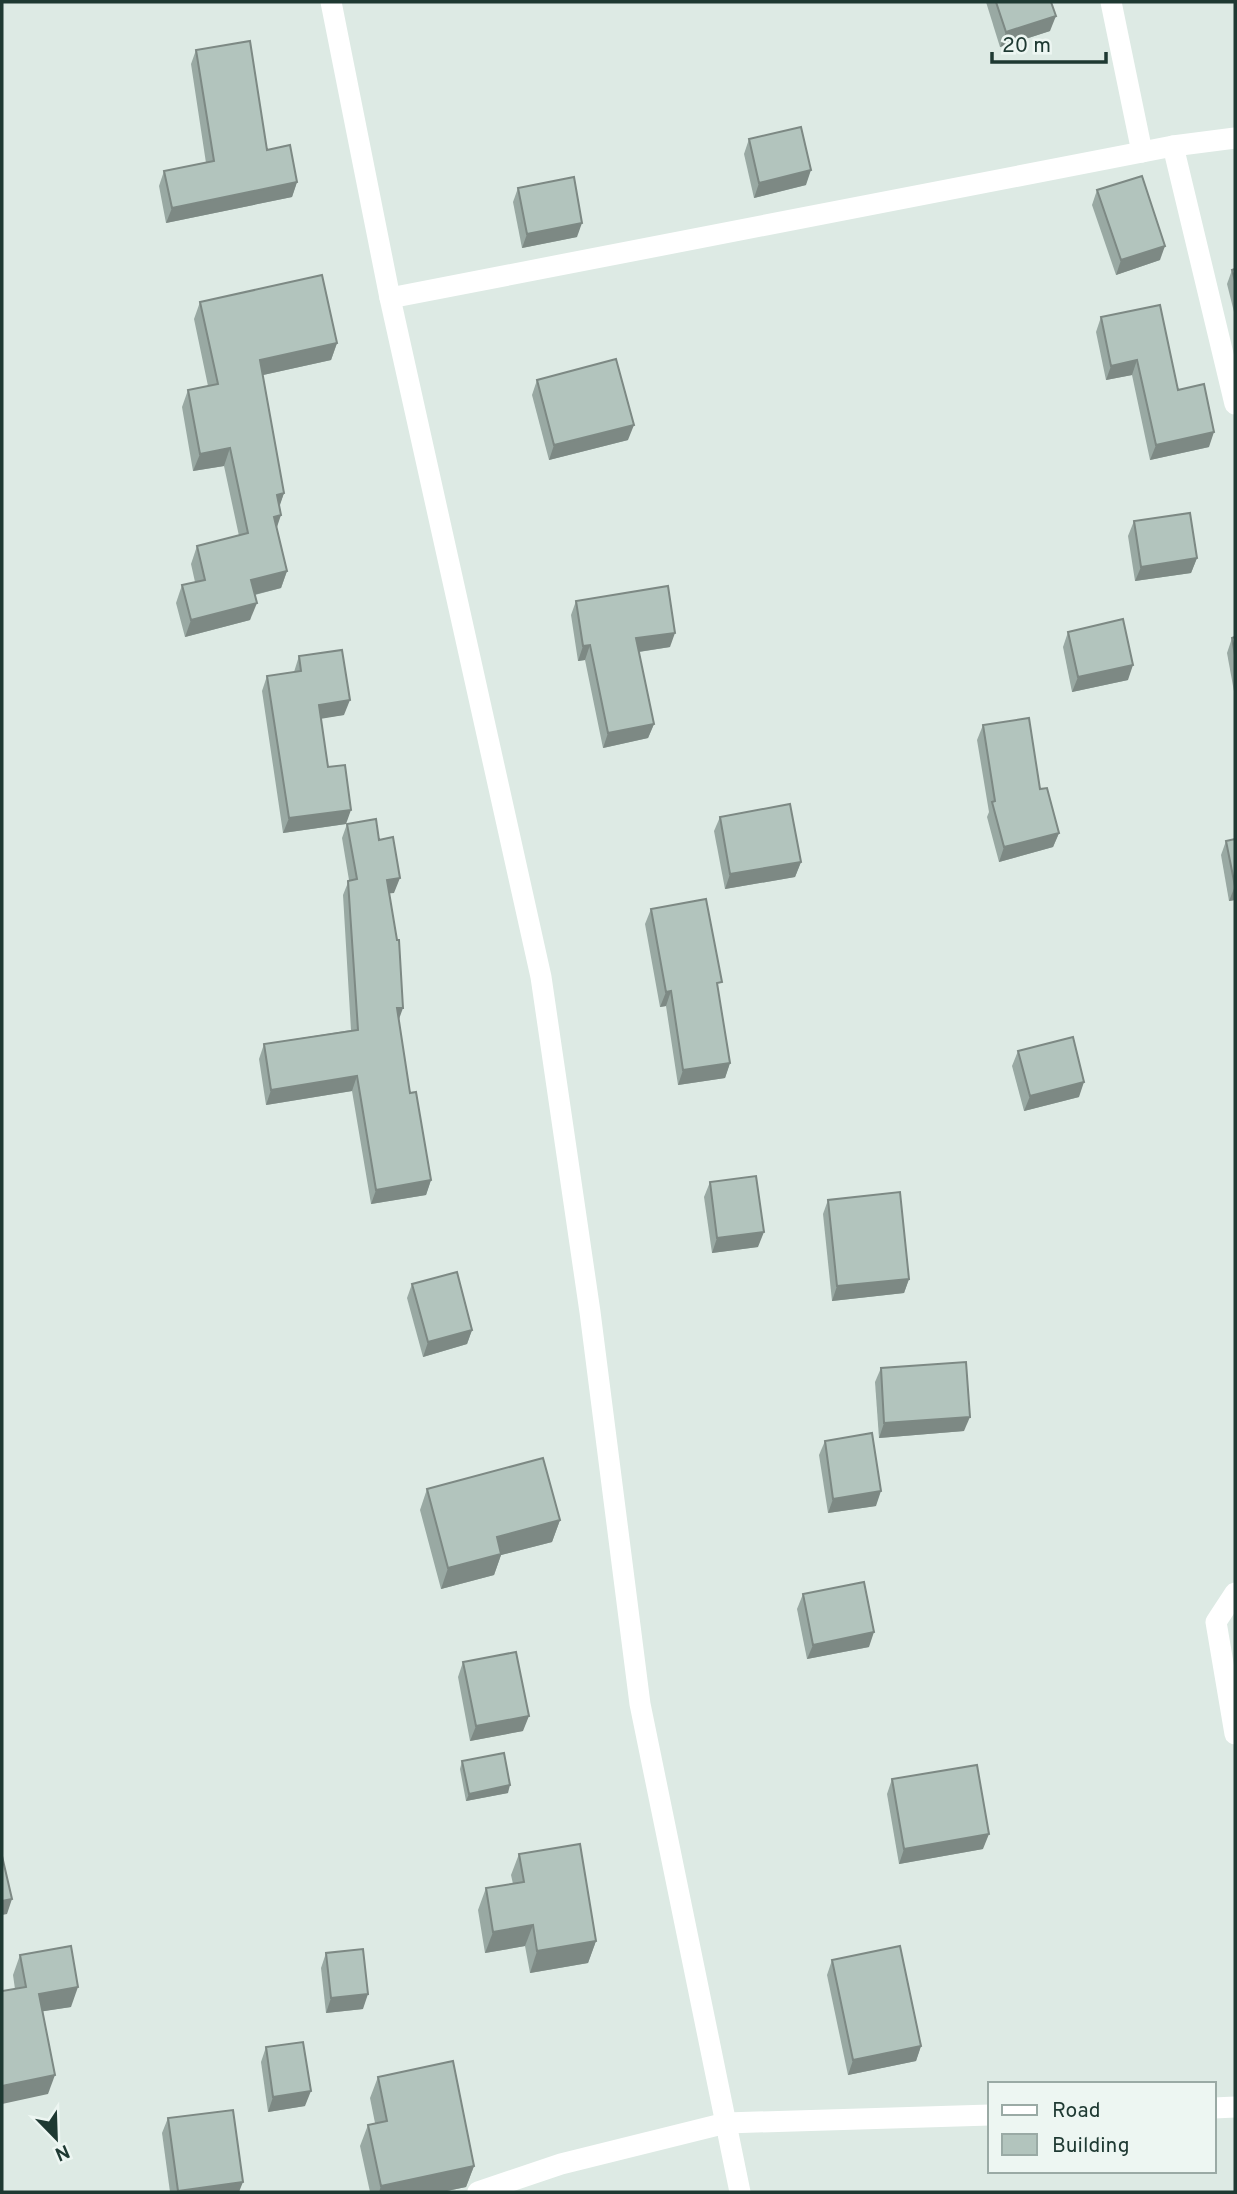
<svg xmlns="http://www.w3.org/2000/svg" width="1237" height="2194" font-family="Overpass,sans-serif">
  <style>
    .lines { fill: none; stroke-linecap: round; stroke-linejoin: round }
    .minor { stroke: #fff; stroke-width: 21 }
    .wall { fill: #99a9a3 }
    .shaded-wall { fill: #7d8984 }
    .building { fill: #b2c4bd; stroke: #7d8984; stroke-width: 2 }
  </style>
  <rect width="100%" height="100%" fill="#ddeae4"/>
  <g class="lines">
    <g class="minor">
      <path d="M331,2L390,298L541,977L590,1312L640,1704L740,2192"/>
      <path d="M1111,2L1142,152"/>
      <path d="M1173,146L1235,404"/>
      <path d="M390,298L1173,146L1235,138"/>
      <path d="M1235,1593L1216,1622L1235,1734"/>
      <path d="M1214,2108L1235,2107"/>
      <path d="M478,2192L561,2164L726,2123L990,2115"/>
    </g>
  </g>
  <g class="wall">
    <path d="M986,2H1051L1050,31L1000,47Z"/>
    <path d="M196,50L267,150L297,182L292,197L166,223L159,186L164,171L206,163L191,64Z"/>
    <path d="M749,139L806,185L754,198L744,154Z"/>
    <path d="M518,188L577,237L522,248L513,202Z"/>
    <path d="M1097,190L1160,260L1116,275L1092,205Z"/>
    <path d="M1235,269V316L1227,284L1232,270Z"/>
    <path d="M200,302L337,343L331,360L263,375L284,493L279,506L277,528L287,571L281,588L255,595L250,620L185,637L176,603L182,585L195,582L191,564L197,546L239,536L224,466L193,471L182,407L188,390L208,386L194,319Z"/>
    <path d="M1101,317L1178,390L1209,447L1150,460L1132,375L1106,380L1096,332Z"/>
    <path d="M537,380L628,440L549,460L532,395Z"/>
    <path d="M1134,521L1197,558L1191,573L1135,581L1128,536Z"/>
    <path d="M576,601L670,647L639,652L654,724L648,738L603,748L585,660L578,661L571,615Z"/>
    <path d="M1068,632L1128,680L1072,692L1063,647Z"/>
    <path d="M1235,637V697L1227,653L1232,638Z"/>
    <path d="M299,656L344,715L321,718L328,767L346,824L283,833L262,691L267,676L294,672Z"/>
    <path d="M983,725L1040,789L1059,833L1053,847L999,862L987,817L989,812L977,740Z"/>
    <path d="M720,817L801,862L795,877L725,889L714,831Z"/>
    <path d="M347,824L379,840L394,893H389L398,1020L410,1093L431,1180L426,1195L371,1204L352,1091L266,1105L259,1059L264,1044L351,1030L343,895L349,880L342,838Z"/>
    <path d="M1235,839V900L1229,901L1221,855L1226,841Z"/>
    <path d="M651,909L718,991L730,1063L725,1078L678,1085L666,1006L660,1007L645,924Z"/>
    <path d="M1018,1051L1079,1097L1024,1111L1012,1066Z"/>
    <path d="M710,1182L758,1247L712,1253L704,1197Z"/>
    <path d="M828,1200L909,1279L904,1293L832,1301L823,1214Z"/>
    <path d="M412,1284L472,1330L467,1344L423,1357L407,1298Z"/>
    <path d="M881,1368L964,1431L879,1438L875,1382Z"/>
    <path d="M825,1441L876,1506L828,1513L819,1455Z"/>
    <path d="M427,1489L560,1520L552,1542L501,1555L494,1575L441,1589L420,1510Z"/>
    <path d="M803,1594L869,1647L807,1659L797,1609Z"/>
    <path d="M463,1662L523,1731L470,1741L458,1677Z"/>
    <path d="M462,1761L508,1793L466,1801L460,1769Z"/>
    <path d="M892,1779L983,1849L899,1864L887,1794Z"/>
    <path d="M519,1854L596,1941L588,1963L530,1973L525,1946L485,1953L478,1910L486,1888L513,1884L511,1875Z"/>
    <path d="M326,1953L363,2009L326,2013L321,1968Z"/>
    <path d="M20,1955L71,2007L43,2011L48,2094L15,1989L13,1975Z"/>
    <path d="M832,1960L921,2046L916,2061L848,2075L827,1975Z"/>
    <path d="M266,2047L305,2106L268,2112L261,2062Z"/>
    <path d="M378,2077L474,2166L466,2187L442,2192H370L360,2146L368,2125L375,2123L370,2098Z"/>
    <path d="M168,2118L239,2192H170L162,2133Z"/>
  </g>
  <g class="shaded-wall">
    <path d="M1056,16L1050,31L1000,47L1006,32Z"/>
    <path d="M811,170L806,185L754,198L759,183Z"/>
    <path d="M297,182L292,197L166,223L172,208Z"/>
    <path d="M582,223L577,237L522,248L527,234Z"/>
    <path d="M1165,246L1160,260L1116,275L1121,260Z"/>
    <path d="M337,343L331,360L254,377L260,360Z"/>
    <path d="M1137,360L1132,375L1106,380L1111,366Z"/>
    <path d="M634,425L628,440L549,460L554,445Z"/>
    <path d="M1214,432L1209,447L1150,460L1156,445Z"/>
    <path d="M230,448L224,466L193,471L200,454Z"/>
    <path d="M284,493L278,511L277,495Z"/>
    <path d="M281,515L275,533L274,517Z"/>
    <path d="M1197,558L1191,573L1135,581L1141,567Z"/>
    <path d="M287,571L281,588L245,597L251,580Z"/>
    <path d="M257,603L250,620L185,637L191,620Z"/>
    <path d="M675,633L670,647L631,653L636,638Z"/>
    <path d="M590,645L585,660L578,661L583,646Z"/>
    <path d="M1133,665L1128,680L1072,692L1078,677Z"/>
    <path d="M350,700L344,715L314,720L319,705Z"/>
    <path d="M654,724L648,738L603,748L608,733Z"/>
    <path d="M351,810L346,824L283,833L289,818Z"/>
    <path d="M1059,833L1053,847L999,862L1004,847Z"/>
    <path d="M801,862L795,877L725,889L730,874Z"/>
    <path d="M400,878L394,893L382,894L387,880Z"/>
    <path d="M1235,886V900L1229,901Z"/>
    <path d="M671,991L666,1006L660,1007L666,992Z"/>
    <path d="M397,1008H403L398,1022Z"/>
    <path d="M730,1063L725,1078L678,1085L683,1070Z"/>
    <path d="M357,1076L352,1091L266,1105L271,1090Z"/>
    <path d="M1084,1082L1079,1097L1024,1111L1030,1096Z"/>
    <path d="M431,1180L426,1195L371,1204L376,1190Z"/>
    <path d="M764,1232L758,1247L712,1253L717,1238Z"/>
    <path d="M909,1279L904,1293L832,1301L837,1286Z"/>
    <path d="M472,1330L467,1344L423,1357L428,1342Z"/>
    <path d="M970,1417L964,1431L879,1438L884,1423Z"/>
    <path d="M881,1491L876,1506L828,1513L833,1499Z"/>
    <path d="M560,1520L552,1542L501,1555L494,1575L441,1589L448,1568L497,1537Z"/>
    <path d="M874,1632L869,1647L807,1659L813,1645Z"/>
    <path d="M529,1716L523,1731L470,1741L476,1726Z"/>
    <path d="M510,1785L508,1793L466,1801L469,1794Z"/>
    <path d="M989,1834L983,1849L899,1864L904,1849Z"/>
    <path d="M12,1899L7,1914L2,1915V1901Z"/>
    <path d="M533,1925L525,1946L485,1953L493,1932Z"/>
    <path d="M596,1941L588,1963L530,1973L537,1951Z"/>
    <path d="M78,1987L71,2007L32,2013L39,1994Z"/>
    <path d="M368,1994L363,2009L326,2013L331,1998Z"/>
    <path d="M921,2046L916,2061L848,2075L853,2060Z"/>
    <path d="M55,2075L48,2094L2,2104V2086Z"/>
    <path d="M311,2091L305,2106L268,2112L273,2097Z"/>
    <path d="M474,2166L466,2187L442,2192H379L381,2186Z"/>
    <path d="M243,2182L239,2192H177L178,2191Z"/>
  </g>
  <g class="building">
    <path d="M996,2H1051L1056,16L1006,32Z"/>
    <path d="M250,41L267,150L290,145L297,182L172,208L164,171L214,161L196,50Z"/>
    <path d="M801,127L811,170L759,183L749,139Z"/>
    <path d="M1142,176L1165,246L1121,260L1097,190Z"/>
    <path d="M574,177L582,223L527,234L518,188Z"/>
    <path d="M1235,269V281L1232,270Z"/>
    <path d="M322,275L337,343L260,360L284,493L277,495L281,515L274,517L287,571L251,580L257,603L191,620L182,585L205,580L197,546L248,533L230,448L200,454L188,390L218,384L200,302Z"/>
    <path d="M1160,305L1178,390L1204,384L1214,432L1156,445L1137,360L1111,366L1101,317Z"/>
    <path d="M616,359L634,425L554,445L537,380Z"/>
    <path d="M1190,513L1197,558L1141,567L1134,521Z"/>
    <path d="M668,586L675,633L636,638L654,724L608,733L590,645L583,646L576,601Z"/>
    <path d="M1123,619L1133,665L1078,677L1068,632Z"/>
    <path d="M1235,637V655L1232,638Z"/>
    <path d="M342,650L350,700L319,705L328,767L345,765L351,810L289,818L267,676L301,671L299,656Z"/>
    <path d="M1029,718L1040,789L1047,788L1059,833L1004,847L992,802L995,801L983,725Z"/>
    <path d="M790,804L801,862L730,874L720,817Z"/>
    <path d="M376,819L379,840L393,837L400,878L387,880L397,940H399L403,1008H397L410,1093L416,1092L431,1180L376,1190L357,1076L271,1090L264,1044L358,1030L348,881L357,879L347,824Z"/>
    <path d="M1235,839V886L1226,841Z"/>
    <path d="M706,899L722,982L717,983L730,1063L683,1070L671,991L666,992L651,909Z"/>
    <path d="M1073,1037L1084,1082L1030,1096L1018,1051Z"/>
    <path d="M756,1176L764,1232L717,1238L710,1182Z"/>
    <path d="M900,1192L909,1279L837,1286L828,1200Z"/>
    <path d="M457,1272L472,1330L428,1342L412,1284Z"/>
    <path d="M966,1362L970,1417L884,1423L881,1368Z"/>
    <path d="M872,1433L881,1491L833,1499L825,1441Z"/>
    <path d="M543,1458L560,1520L497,1537L501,1554L448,1568L427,1489Z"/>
    <path d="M864,1582L874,1632L813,1645L803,1594Z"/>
    <path d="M516,1652L529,1716L476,1726L463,1662Z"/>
    <path d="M504,1753L510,1785L469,1794L462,1761Z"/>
    <path d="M977,1765L989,1834L904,1849L892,1779Z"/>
    <path d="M580,1844L596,1941L537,1951L533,1925L493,1932L486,1888L524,1882L519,1854Z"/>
    <path d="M2,1856L12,1899L2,1901Z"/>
    <path d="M71,1946L78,1987L39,1994L55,2075L2,2086V1991L26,1987L20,1955Z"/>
    <path d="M900,1946L921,2046L853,2060L832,1960Z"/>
    <path d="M363,1949L368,1994L331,1998L326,1953Z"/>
    <path d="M303,2042L311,2091L273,2097L266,2047Z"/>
    <path d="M453,2061L474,2166L381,2186L368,2125L387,2121L378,2077Z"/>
    <path d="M233,2110L243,2182L178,2191L168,2118Z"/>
  </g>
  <rect width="1237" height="2194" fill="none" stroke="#1e3932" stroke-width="7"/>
  <rect x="988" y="2082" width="228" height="91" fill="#edf6f2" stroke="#9aaaa5" stroke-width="2"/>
  <rect x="1002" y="2105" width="35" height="10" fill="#ffffff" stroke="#9aaaa5" stroke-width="2"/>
  <text x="1052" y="2117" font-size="21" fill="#1e3932">Road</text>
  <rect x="1002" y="2134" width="35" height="21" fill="#b2c4bd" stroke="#9aaaa5" stroke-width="2"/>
  <text x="1052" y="2152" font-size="21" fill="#1e3932">Building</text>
  <g transform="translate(56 2138) rotate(157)" stroke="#edf6f2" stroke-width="5" paint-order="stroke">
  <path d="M0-5L12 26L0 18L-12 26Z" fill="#1e3932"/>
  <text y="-10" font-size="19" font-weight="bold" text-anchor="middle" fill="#1e3932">N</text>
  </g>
  <path d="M992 52v10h114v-10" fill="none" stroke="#1e3932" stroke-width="3.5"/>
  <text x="1002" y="52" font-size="21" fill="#1e3932" stroke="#edf6f2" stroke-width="5" paint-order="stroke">20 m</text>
</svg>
